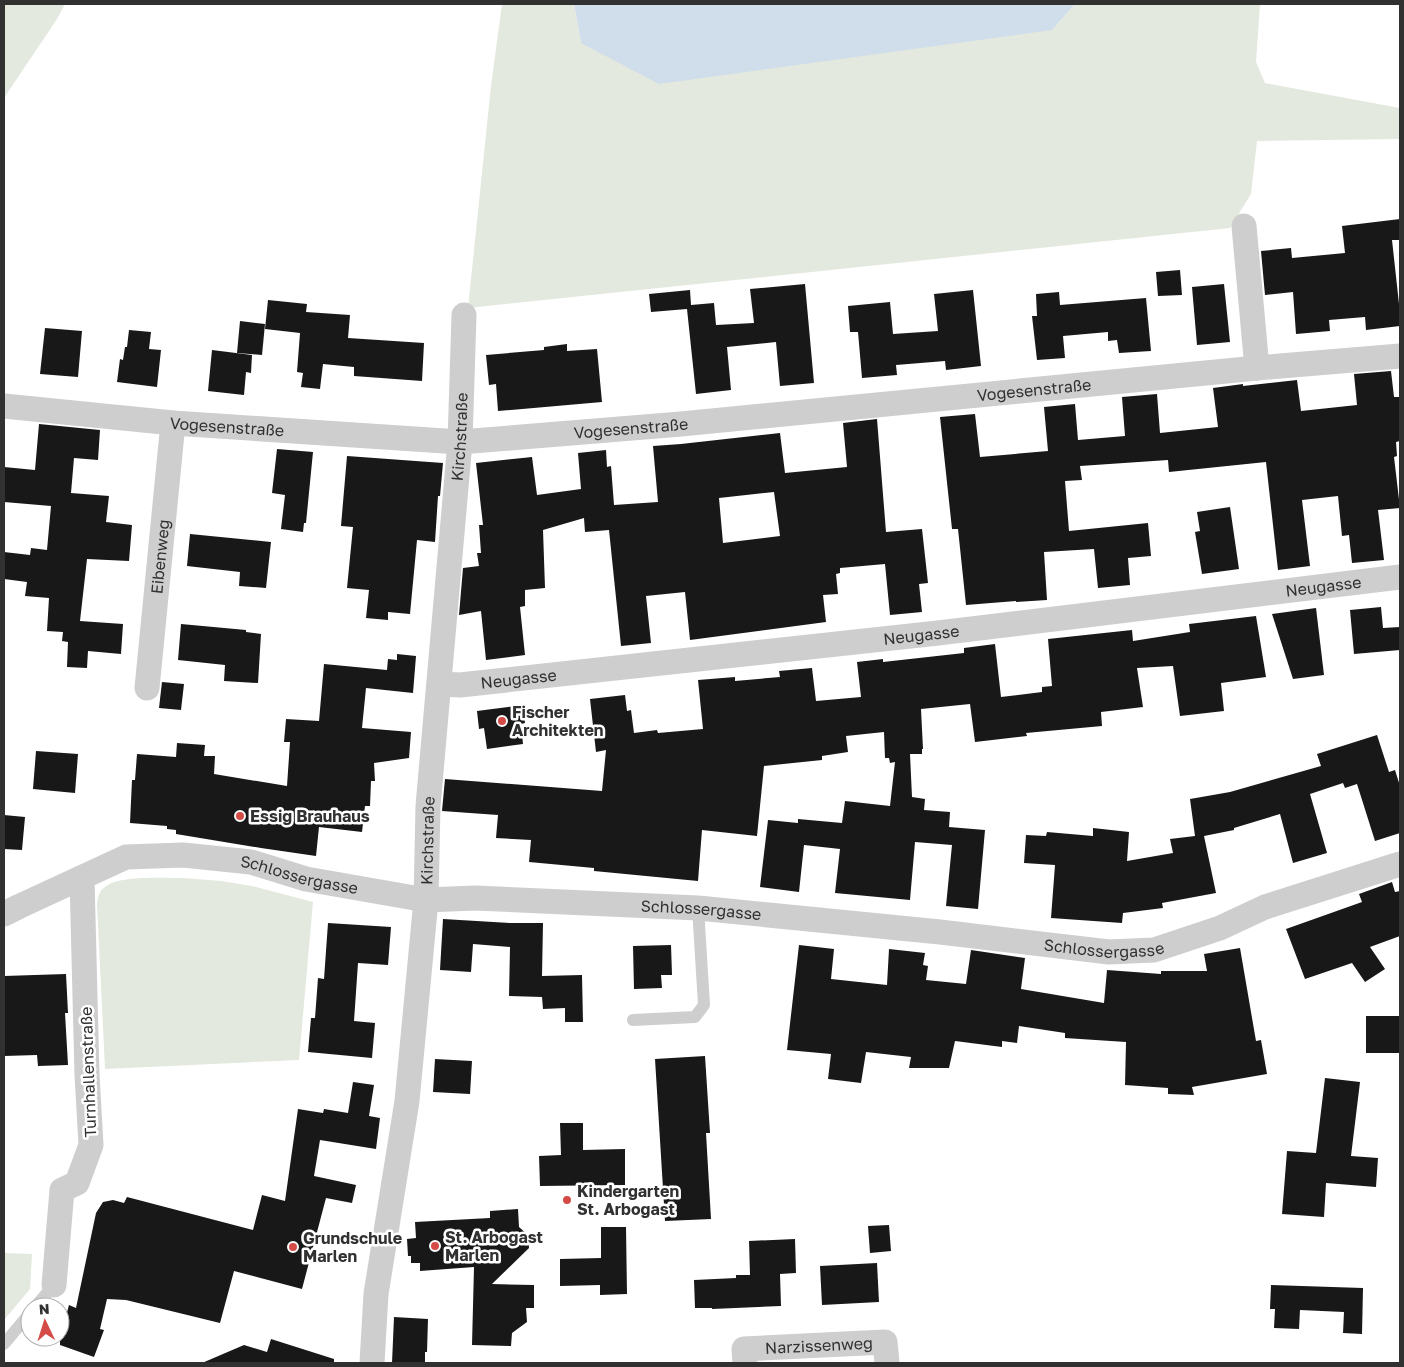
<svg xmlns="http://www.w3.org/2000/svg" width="1404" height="1367" font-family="'Golos Text',sans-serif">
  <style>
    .green { fill: #e3e9de }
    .water { fill: #d0ddea }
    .building { fill: #181818; fill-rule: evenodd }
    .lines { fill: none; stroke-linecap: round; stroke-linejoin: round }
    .lane { stroke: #cecece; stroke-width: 12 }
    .street { stroke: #cecece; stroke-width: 25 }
    .poi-dot { fill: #d44b48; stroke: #fff; stroke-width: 2 }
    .labels { text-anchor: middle; stroke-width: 5; stroke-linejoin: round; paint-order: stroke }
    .street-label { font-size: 16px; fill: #313131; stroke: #fff }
    .poi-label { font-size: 16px; font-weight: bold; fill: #313131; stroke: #fff; text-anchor: start }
  </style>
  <rect width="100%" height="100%" fill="#fff"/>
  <g class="green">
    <path d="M4,4H65L57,19L4,98Z"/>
    <path d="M502,4H574L581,43L1052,30L1075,4H1260L1256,62L1265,83L1400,108V139L1257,141L1251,194L1230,228L468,308L491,86Z"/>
    <path d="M183,878L221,881L252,886L313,902L299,1060L105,1069L97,904C98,897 99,891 105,887C118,875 165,878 183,878Z"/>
    <path d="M4,1253L32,1254L30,1289L4,1320Z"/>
  </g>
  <path class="water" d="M574,4H1075L1052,30L659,84L581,43Z"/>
  <g class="building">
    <path d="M1400,219V240H1392L1400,313V326L1366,330L1365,317L1329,320L1330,331L1296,334L1293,292L1265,295L1261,251L1291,248L1292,258L1345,253L1342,226Z"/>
    <path d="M1180,270L1182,295L1158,296L1156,272Z"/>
    <path d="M805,284L814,383L780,386L776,342L727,347L731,390L696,394L687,309L651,312L649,294L690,290L691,305L714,303L716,325L754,323L750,289Z"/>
    <path d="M1224,284L1230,342L1197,345L1192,287Z"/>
    <path d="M973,290L981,366L946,370L945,361L896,365L897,375L862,378L858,332H850L848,306L890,302L893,334L938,331L934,294Z"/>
    <path d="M1059,292L1060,305L1146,298L1151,351L1119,353L1117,340L1108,341V332L1063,336L1065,358L1037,360L1032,316H1037L1036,294Z"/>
    <path d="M268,300L307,304L306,312L350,315L348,338L424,343L422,381L354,376V367L323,364L320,389L301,387L303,373L297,372L300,333L265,329Z"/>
    <path d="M240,321L265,324L262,355L237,353Z"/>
    <path d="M45,328L82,331L78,377L40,374Z"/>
    <path d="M129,330L151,332L149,349L161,350L157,387L117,382L120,359L123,360L125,347H127Z"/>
    <path d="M567,344V351L597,349L602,402L498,411L496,384L489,385L486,355L544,350V347Z"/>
    <path d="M212,350L252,355L251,373L246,372L244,395L208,391Z"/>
    <path d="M1391,371L1394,397H1400V441L1396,442L1397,456L1394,457L1400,508L1378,510L1384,560L1352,563L1349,535L1342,536L1338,496L1302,500L1310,566L1278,570L1266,462L1169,472L1168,460L1080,466L1082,480L1065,481L1069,531L1148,523L1151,556L1128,558L1130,585L1098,588L1094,549L1044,552L1047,600L1016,602V601L966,605L958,529H952L940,417L975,414L980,457L1048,451L1044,407L1075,404L1078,440L1125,436L1122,397L1157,394L1160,433L1218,427L1213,388L1243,384V386L1297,380L1301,411L1357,405L1354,374Z"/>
    <path d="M877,419L886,532L922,529L928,583L919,584L922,612L890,615L885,564L840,568V573L836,574L838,594L823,595L826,622L690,640L685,592L646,596L651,643L621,646L609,530L585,532L584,518L543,530L545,588L525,590V606L520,607L525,655L486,660L481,611L459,615L463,568L479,566L477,553H481L479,525H483L476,463L532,457L537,495L581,489L578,453L606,450L607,467L611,466L614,505L658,502L653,446L681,444L780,433L785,473L847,467L843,423ZM774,492L780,536L723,543L719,498Z"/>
    <path d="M39,424L100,430L98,460L74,458L71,493L109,496L106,522L132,525L129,561L87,559L80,621L123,624L121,654L88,651L87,668L67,667L68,642L62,641L63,632L47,631L49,598L25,596L27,582L4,579V552L30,555L31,548L47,550L51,506L4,502V467L35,470Z"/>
    <path d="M277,449L313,452L306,523H304L303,532L281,529L285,495L272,493Z"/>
    <path d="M347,456L443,463L440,496H438L435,542L417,540L410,614L388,612V620L366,618L369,590L347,588L353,527L341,526Z"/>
    <path d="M1230,507L1239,569L1202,574L1195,532L1200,531L1197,512Z"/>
    <path d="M190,534L271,542L266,588L239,586L240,572L187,566Z"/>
    <path d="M1381,607L1383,628L1400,627V650L1354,654L1350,610Z"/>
    <path d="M1316,608L1324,675L1293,679L1272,614Z"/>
    <path d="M1256,616L1266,677L1221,683L1224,711L1180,716L1173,666L1137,668L1143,707L1101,712L1102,726L1026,733L1027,736L975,742L970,704L921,709L923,749H922V754H910L912,797L925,799L924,810L950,812L949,827L985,830L978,909L946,906L952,845L915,842L910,900L835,893L840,849L804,845L799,892L760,887L768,820L798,823V819L842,823L845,801L890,806L895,762L890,763L889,758H885L884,732L846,736L848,752L822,756V760L764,766L757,836L702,830L698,881L594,871V868L529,862L531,840L496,838L498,815L442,811L445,779L602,791L606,750L596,752L590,699L625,695L627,711L631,710L634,733L657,730L658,733L703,729L698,680L735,677V681L780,677L779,671L812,668L816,701L861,697L857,662L883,659V662L964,653V648L995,644L1001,697L1042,692V687L1052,686L1048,639L1132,630L1133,641L1190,632L1189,624Z"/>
    <path d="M181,624L246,630V632L261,634L258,683L224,681L225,665L178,660Z"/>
    <path d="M397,654L416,656L413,693L366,688L362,728L411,732L409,758L374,763L375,781H371L370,806H365L362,832L319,827L316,856L261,848L176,834V830L167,829V826L130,823L132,780H135L137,754L176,757L177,743L205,745L204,756H215L214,774L287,786L290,742H284L286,719L319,721L324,664L387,670L388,659L397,660Z"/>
    <path d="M162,682L184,684L181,710L159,708Z"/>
    <path d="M523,705L525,723L521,724L523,744L487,749L484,728L479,729L477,711Z"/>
    <path d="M1377,735L1389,772L1395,770L1400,786V833L1375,841L1357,784L1345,788L1343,783L1310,794L1327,853L1293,863L1280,814L1234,828V830L1204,836L1216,893L1162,903L1163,908L1123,913L1122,923L1051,918L1055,865L1024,863L1026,835L1046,836L1047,832L1093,836V828L1129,832L1127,861L1173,853L1170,839L1195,836L1190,799L1230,792L1321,766L1317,754Z"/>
    <path d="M36,751L78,754L75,793L33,789Z"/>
    <path d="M4,815L25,817L22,850L4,849Z"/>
    <path d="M1392,882L1395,892L1400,891V936L1370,947L1385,969L1365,982L1352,963L1305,979L1286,929L1362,902L1359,894Z"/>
    <path d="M443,919L510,923H543L542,976L582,975L583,1022H565V1008L543,1009L542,997L509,996L510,947L473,944L471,972L440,970Z"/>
    <path d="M328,923L391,927L388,965L358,963L354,1021L375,1023L372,1058L308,1052L311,1018H315L318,978L324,979Z"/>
    <path d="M671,945L672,975H661L662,988L634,989L633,946Z"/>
    <path d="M799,945L834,949L831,979L887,985L889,949L925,953L923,965L928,966L926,980L966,984L971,950L1025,958L1021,989L1104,1003L1107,970L1161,974V971H1207L1204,954L1240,948L1256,1041L1261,1040L1267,1074L1192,1087L1194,1095L1168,1094V1088L1125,1085L1126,1042L1065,1038V1033L1019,1026L1017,1043L1002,1041V1047L955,1041L949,1068H909L911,1057L866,1052L861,1083L828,1079L831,1054L787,1050Z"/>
    <path d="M66,974L68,1013H65L68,1065L38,1066L37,1055L4,1056V976Z"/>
    <rect x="1366" y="1016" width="34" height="37"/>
    <path d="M705,1056L710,1133H706L711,1219L665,1221L655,1059Z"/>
    <path d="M435,1059L472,1061L470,1094L433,1092Z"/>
    <path d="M1325,1078L1360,1082L1351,1156L1378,1158L1376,1187L1326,1183L1324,1217L1282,1214L1287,1151L1316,1153Z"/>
    <path d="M353,1082L374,1085L369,1116L380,1118L376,1149L320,1140L314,1176L356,1185L352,1203L326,1198L302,1289L234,1271L220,1323L126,1300L107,1299L100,1329L104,1330L94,1357L60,1345V1314L66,1316L69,1305L76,1308L96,1213L103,1202L113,1200L124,1203L127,1197L253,1230L262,1195L285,1201L298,1109L323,1113L324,1109L348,1113Z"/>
    <path d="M560,1123H583V1150L625,1149V1185L540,1186L539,1156L561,1155Z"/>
    <path d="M518,1209L519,1227L528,1235L529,1248L492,1284L534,1285V1308H526L527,1322L512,1333L511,1346L472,1345L474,1267L420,1271V1263H411V1256H408L407,1239L416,1238L415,1222L490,1218V1211Z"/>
    <path d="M889,1225L891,1251L870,1253L868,1226Z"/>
    <path d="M601,1227H626L627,1294L600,1295V1285L560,1286V1259L601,1258Z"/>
    <path d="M795,1239L796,1273L780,1274L781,1306L712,1309V1308H695L694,1280L736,1278V1275H750L749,1241Z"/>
    <path d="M877,1263L879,1302L822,1305L820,1266Z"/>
    <path d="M1271,1285L1363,1288L1362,1334L1343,1333L1344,1312L1300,1310L1299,1329L1274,1328L1275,1309H1270Z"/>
    <path d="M394,1317L428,1319L427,1352H425V1363H392Z"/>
    <path d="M271,1339L334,1359V1363H202L244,1345L267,1352Z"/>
  </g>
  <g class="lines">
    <g class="lane">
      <path d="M633,1020L695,1017L704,1005L698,908"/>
      <path d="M35,1307L54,1285"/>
      <path d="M4,1344L30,1313"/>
    </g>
    <g class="street">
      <path d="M1244,226L1257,368"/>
      <path id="s1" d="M4,406L173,423L460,442L681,424L1257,368L1400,356"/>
      <path id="s2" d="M440,684L460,685L938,633L1400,577"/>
      <path id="s3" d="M147,688L173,423"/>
      <path id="s4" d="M4,914L20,906L126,857L183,855L251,862L306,879L426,900L475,898L698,908L940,932L1109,952L1154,950L1220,928L1265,907L1400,864"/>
      <path d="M54,1285L62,1190L77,1183L91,1145L87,1075L82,878"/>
      <path id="s5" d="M372,1363L376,1294L407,1101L426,900L428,806L460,442L464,315"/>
      <path id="s6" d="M745,1363L744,1349L885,1342L887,1363"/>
    </g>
  </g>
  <g class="poi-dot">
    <circle cx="502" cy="721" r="5"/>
    <circle cx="240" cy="816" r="5"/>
    <circle cx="567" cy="1200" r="5"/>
    <circle cx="435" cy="1246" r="5"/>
    <circle cx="293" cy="1247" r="5"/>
  </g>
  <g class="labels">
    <g class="street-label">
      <text dy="6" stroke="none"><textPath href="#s1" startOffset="1034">Vogesenstraße</textPath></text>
      <text dy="6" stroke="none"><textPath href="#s1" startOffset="224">Vogesenstraße</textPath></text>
      <text dy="6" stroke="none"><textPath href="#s1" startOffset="629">Vogesenstraße</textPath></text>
      <text dy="6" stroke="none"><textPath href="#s5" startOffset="931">Kirchstraße</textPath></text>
      <text dy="6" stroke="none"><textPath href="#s3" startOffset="132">Eibenweg</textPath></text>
      <text dy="6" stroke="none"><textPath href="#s2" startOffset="889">Neugasse</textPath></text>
      <text dy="6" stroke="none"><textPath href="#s2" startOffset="484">Neugasse</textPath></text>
      <text dy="6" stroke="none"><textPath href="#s2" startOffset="79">Neugasse</textPath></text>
      <text dy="6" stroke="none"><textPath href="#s5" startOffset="526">Kirchstraße</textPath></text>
      <text dy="6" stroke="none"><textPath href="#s4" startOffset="310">Schlossergasse</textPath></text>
      <text dy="6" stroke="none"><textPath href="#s4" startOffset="715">Schlossergasse</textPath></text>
      <text dy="6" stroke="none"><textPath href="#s4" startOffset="1120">Schlossergasse</textPath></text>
      <text transform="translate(88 1072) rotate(-92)" y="6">Turnhallenstraße</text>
      <text dy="6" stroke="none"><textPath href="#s6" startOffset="89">Narzissenweg</textPath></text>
    </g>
    <g class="poi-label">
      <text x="512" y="718">Fischer<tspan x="512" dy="18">Architekten</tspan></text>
      <text x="250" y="822">Essig Brauhaus</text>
      <text x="577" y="1197">Kindergarten<tspan x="577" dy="18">St. Arbogast</tspan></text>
      <text x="445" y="1243">St. Arbogast<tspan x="445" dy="18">Marlen</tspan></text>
      <text x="303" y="1244">Grundschule<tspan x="303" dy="18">Marlen</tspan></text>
    </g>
  </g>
  <rect width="1404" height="1367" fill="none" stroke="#313131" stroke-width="10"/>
  <g transform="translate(45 1322) rotate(356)"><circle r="24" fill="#ffffff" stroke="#adadad"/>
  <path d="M0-4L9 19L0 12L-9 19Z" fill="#d44b48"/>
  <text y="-8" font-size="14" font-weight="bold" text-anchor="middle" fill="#313131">N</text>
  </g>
</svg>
